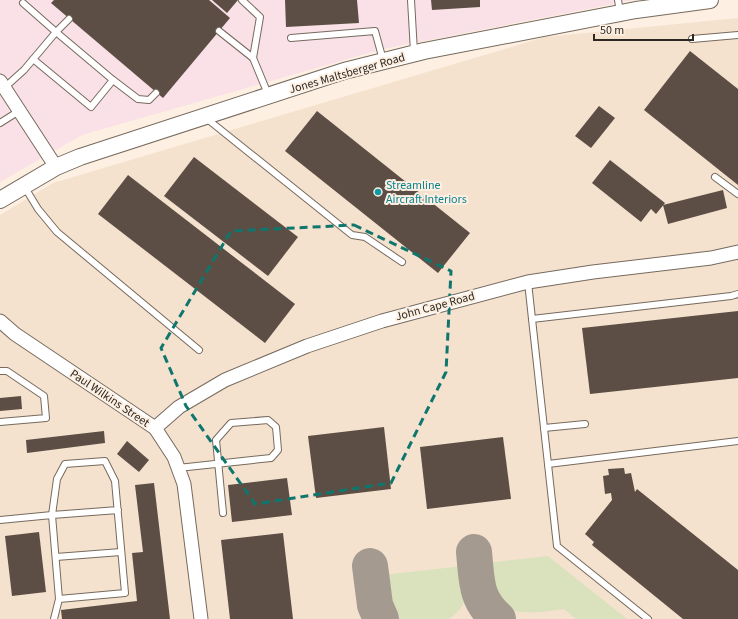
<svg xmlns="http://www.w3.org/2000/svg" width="738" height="619" font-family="'Source Sans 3',sans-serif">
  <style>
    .commercial { fill: #fae0e7 }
    .built { fill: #f5e2ce }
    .green { fill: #d9e2bc }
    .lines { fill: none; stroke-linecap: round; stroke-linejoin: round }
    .taxiway { stroke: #a49a90; stroke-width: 36 }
    .building { fill: #5c4e45 }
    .service-casing { stroke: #766a5e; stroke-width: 8 }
    .minor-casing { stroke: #766a5e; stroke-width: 15 }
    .tertiary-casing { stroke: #766a5e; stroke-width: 18 }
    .service { stroke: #fff; stroke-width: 6 }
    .minor { stroke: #fff; stroke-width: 13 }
    .tertiary { stroke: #fff; stroke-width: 16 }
    .marked { fill: none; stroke: #0f766e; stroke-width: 3; stroke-dasharray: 8 5; stroke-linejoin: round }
    .culture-dot { fill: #0f9aa8; stroke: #fdefe1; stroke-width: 1.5 }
    .labels { text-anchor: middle; stroke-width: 4; stroke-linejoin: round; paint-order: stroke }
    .street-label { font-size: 12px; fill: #2e2823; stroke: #fdefe1 }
    .culture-label { font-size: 12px; fill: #0d838f; stroke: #fdefe1; text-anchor: start }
  </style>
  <rect width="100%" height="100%" fill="#fdefe1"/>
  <path class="commercial" d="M0,0H634L383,49L82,135L0,182Z"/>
  <path class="built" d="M738,18V619H0V215L53,183L545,37Z"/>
  <g class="green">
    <path d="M548,556L627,619H576L564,609C541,612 507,619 493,596C488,587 488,573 487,563Z"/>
    <path d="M463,566C466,587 471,605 449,619H397C384,606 383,592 383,575Z"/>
  </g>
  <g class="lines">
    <g class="taxiway">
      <path d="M474,552C477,581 475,599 498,619"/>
      <path d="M370,566L375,605L381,619"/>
    </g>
  </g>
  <g class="building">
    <path d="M54,0H209L230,18L163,98L51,3Z"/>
    <path d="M212,0H238L227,13Z"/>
    <path d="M285,0H357L359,23L286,27Z"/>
    <path d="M431,0H480V7L432,10Z"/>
    <path d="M690,51L738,89V185L644,110Z"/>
    <path d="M599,106L615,118L591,148L575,136Z"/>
    <path d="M317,111L470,233L438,273L285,151Z"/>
    <path d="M194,157L298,237L268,276L164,196Z"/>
    <path d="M610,160L665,203L656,214L651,209L641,222L592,183Z"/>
    <path d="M128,175L295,304L265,343L98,214Z"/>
    <path d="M723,190L727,208L668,224L663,205Z"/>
    <path d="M738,311V378L590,394L582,328Z"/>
    <path d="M21,396L22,409L0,411V398Z"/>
    <path d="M384,427L391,489L316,498L308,436Z"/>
    <path d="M104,431L105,443L27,453L26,440Z"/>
    <path d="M503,437L511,499L427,509L420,447Z"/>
    <path d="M127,441L149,460L139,472L117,454Z"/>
    <path d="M624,468L625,474L631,473L635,492L637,489L738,570V619H683L592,545L594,542L585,534L612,500L611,493L605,494L603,476L609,475L608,469Z"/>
    <path d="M287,478L292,515L232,522L228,485Z"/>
    <path d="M154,483L170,619H62L61,610L137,601L132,553L143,552L135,485Z"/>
    <path d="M39,532L46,592L12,596L5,536Z"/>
    <path d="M283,533L293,619H230L221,540Z"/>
  </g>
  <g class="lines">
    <g class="service-casing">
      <g id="service">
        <path d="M242,0L260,17L253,58"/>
        <path d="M411,0L414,52"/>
        <path d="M618,0L620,12"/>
        <path d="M23,3L56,32L69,19"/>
        <path d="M219,31L253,58L268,94"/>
        <path d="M291,38L375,31L383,60"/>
        <path d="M692,39L738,35"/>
        <path d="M113,80L138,99L149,100L156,93"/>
        <path d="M4,88L24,70L56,32L113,80L91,107L33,59"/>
        <path d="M206,118L352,235L365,237L402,262"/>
        <path d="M0,123L19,111"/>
        <path d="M715,177L738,194"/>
        <path d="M24,186L38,209L57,232L199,350"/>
        <path d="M528,282L532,319L731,296L738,294"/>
        <path d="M532,319L557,546L648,619"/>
        <path d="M0,371H7L44,396L46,418L0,422"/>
        <path d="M544,428L585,424"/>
        <path d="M548,464L738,441"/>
        <path d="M178,468L271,458L278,450L276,427L268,420L231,423L216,440L223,513"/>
        <path d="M0,520L52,515L59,599L54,619"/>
        <path d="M56,557L121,552"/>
        <path d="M59,599L125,593L115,481L105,461L65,464L57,479L52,515L118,510"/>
      </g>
    </g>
    <g class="minor-casing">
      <g id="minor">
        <path d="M0,81L56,167"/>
        <path d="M0,321L15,334L155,428L174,457L184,484L201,619"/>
        <path d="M155,428L179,407L225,380L307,346L382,321L528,282L593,272L711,258L738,252"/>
      </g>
    </g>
    <g class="tertiary-casing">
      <path id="tertiary" d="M0,200L56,167L80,157L344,71L424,51L636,10L710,0"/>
    </g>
    <use href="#service" class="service"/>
    <use href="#minor" class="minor"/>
    <use href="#tertiary" class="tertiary"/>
  </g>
  <path class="marked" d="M354,225L451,271L446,372L391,483L255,504L186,406L161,348L231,231Z"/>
  <circle class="culture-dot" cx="378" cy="192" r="4"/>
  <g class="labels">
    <g class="street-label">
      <text transform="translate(347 73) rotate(-16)" y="4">Jones Maltsberger Road</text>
      <text transform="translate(435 306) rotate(-15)" y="4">John Cape Road</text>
      <text transform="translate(110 398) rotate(34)" y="4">Paul Wilkins Street</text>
    </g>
    <g class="culture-label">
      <text x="386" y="189">Streamline<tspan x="386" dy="14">Aircraft Interiors</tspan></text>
    </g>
  </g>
  <path d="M594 34v6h99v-6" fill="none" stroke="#2e2823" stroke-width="2"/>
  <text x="600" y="34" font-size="12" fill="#2e2823" stroke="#fdefe1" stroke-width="3" paint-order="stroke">50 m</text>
</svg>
